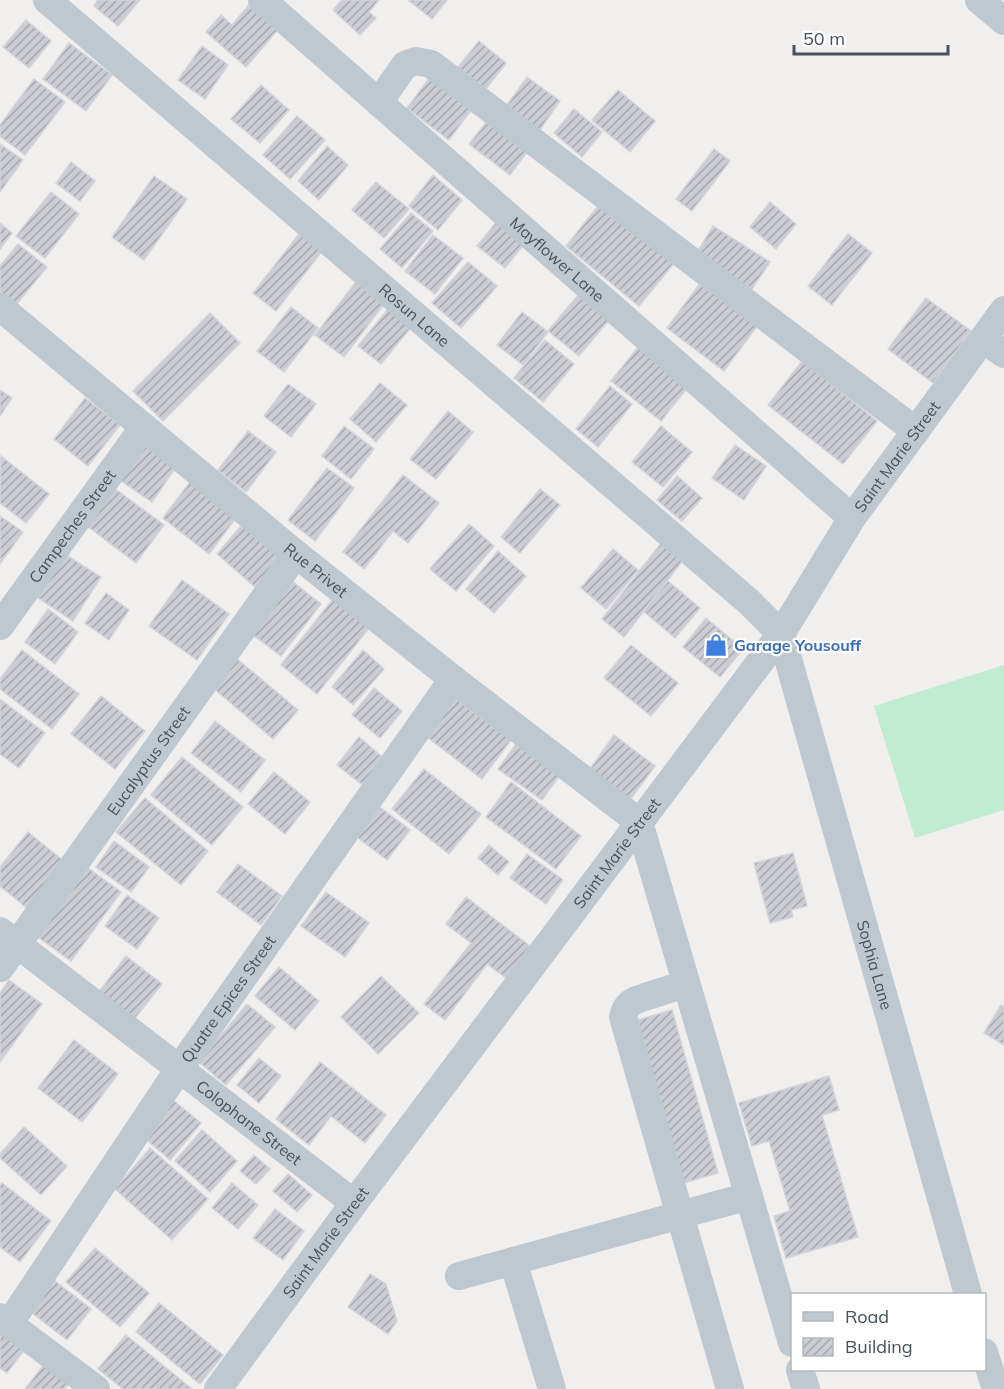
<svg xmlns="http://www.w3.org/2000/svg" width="1004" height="1389" font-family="Mulish,sans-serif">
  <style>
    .pitch { fill: #bfecd2 }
    .building { fill: url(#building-hatch); stroke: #d3d4d9; stroke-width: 1.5 }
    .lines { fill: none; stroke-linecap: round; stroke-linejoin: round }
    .minor { stroke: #bfc8cf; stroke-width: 28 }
    .labels { text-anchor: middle; stroke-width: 4.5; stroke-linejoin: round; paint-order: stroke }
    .street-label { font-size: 16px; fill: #47515b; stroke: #fff }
    .shop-label { font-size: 16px; font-weight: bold; fill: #366cbe; stroke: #fff; text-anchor: start }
  </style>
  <defs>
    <pattern id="building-hatch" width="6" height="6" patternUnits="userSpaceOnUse" patternTransform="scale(1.5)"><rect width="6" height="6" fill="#cbcdd3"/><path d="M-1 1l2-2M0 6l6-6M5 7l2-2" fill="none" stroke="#a7a9ae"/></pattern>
  </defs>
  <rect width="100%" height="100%" fill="#f1eeee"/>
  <path class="pitch" d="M1004,665V810L915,838L874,706Z"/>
  <g class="building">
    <path d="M98,0H140L118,26L94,6Z"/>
    <path d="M253,0L282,25L246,67L206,32L221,15L232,25Z"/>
    <path d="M342,0H379L369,12L376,18L360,35L333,10Z"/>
    <path d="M408,0H447L432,19Z"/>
    <path d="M26,20L51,41L29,68L3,47Z"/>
    <path d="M479,41L506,63L486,89L458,67Z"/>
    <path d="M69,43L112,75L86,111L43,79Z"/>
    <path d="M202,46L228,65L205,99L178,80Z"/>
    <path d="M430,77L472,109L449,140L407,108Z"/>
    <path d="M527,77L560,101L538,133L504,109Z"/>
    <path d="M34,79L65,102L25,155L0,136V125Z"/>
    <path d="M261,85L289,110L260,143L231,119Z"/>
    <path d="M618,90L655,121L630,152L592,120Z"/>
    <path d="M574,109L602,132L582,157L554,133Z"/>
    <path d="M297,116L325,140L290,179L263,155Z"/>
    <path d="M488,120L528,151L510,175L469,144Z"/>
    <path d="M0,144L23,160L0,192Z"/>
    <path d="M327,146L348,165L319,200L298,181Z"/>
    <path d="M714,149L730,161L692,211L676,199Z"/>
    <path d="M71,162L95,181L80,201L56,183Z"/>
    <path d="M433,175L462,200L438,230L409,206Z"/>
    <path d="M154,176L187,199L144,260L112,237Z"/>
    <path d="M376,182L409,209L384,238L352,210Z"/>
    <path d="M51,192L79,214L45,258L16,236Z"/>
    <path d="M602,201L675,262L639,306L566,246Z"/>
    <path d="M770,202L796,224L776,249L750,227Z"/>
    <path d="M411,213L433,231L402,268L380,249Z"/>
    <path d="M502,215L529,238L505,268L477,246Z"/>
    <path d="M0,223L12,233L0,249Z"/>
    <path d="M713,226L770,262L752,289L696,254Z"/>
    <path d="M303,229L326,246L276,311L253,293Z"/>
    <path d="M848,234L872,253L832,305L808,286Z"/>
    <path d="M433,235L463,258L435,294L405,271Z"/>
    <path d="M18,244L47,267L16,305L0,293V266Z"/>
    <path d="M468,262L497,286L461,328L432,303Z"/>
    <path d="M359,278L387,300L344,357L315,335Z"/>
    <path d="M701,282L758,325L724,371L667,328Z"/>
    <path d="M584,288L615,313L579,356L548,331Z"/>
    <path d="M926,298L971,331L933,383L888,349Z"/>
    <path d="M393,303L416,321L381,364L358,346Z"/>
    <path d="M291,307L318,328L284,372L257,351Z"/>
    <path d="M522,312L548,332L523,365L497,345Z"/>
    <path d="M210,313L240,343L163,421L133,391Z"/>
    <path d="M545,340L574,364L543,402L514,378Z"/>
    <path d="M642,342L692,382L661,421L611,381Z"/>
    <path d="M802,361L877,421L843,464L768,405Z"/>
    <path d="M380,383L407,405L376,442L350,419Z"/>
    <path d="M288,384L316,404L291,437L264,416Z"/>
    <path d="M610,386L632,404L598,447L576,429Z"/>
    <path d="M0,390L12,398L0,416Z"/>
    <path d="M85,398L120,425L88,466L54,439Z"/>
    <path d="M448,411L473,432L436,479L410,459Z"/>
    <path d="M344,426L374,449L351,479L322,456Z"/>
    <path d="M661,426L692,452L663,487L632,462Z"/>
    <path d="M248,431L276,452L246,492L218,470Z"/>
    <path d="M142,441L177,466L152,502L117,478Z"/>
    <path d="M735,445L766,466L744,500L712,478Z"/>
    <path d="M1,456L49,494L26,523L0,503Z"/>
    <path d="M327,468L354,488L315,541L288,520Z"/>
    <path d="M403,475L439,503L408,543L393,531L364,569L343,552Z"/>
    <path d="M677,476L702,498L682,521L657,500Z"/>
    <path d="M190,482L236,518L209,554L163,518Z"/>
    <path d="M114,488L164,525L136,563L86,525Z"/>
    <path d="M540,489L560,505L520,553L501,537Z"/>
    <path d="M0,516L23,532L0,564Z"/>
    <path d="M245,521L283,554L255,587L217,554Z"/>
    <path d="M469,524L494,546L456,591L430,569Z"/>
    <path d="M662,542L684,559L624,637L602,619Z"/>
    <path d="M613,549L638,570L606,609L581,588Z"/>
    <path d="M60,551L101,577L73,621L32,594Z"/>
    <path d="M498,551L526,576L494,613L466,589Z"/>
    <path d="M182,580L229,614L197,660L149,626Z"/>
    <path d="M668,581L700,608L675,638L643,611Z"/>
    <path d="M293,582L321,604L281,656L253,635Z"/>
    <path d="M106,593L129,610L109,640L85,623Z"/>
    <path d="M333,599L369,628L317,694L281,665Z"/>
    <path d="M48,609L78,632L55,664L25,642Z"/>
    <path d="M706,618L743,649L720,677L683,647Z"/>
    <path d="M631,645L678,683L651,716L604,678Z"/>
    <path d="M22,650L79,694L52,729L0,689V679Z"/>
    <path d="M363,650L384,669L353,705L332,687Z"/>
    <path d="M236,658L298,710L273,739L212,687Z"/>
    <path d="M374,688L402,711L380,738L352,715Z"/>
    <path d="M101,696L145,731L115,769L71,734Z"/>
    <path d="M0,699L45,733L19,768L0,754Z"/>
    <path d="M456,699L511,740L482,779L427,737Z"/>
    <path d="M215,721L265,760L241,792L191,753Z"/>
    <path d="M614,735L655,766L630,800L590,769Z"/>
    <path d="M359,737L386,760L365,787L337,765Z"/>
    <path d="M516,744L560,775L542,800L498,769Z"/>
    <path d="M182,757L243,807L212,845L151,795Z"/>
    <path d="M424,769L481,814L449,854L392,809Z"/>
    <path d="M274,772L310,802L285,834L248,804Z"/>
    <path d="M511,782L581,836L556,869L486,817Z"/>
    <path d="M145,798L208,851L181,885L116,832Z"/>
    <path d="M380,807L410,830L387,860L357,837Z"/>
    <path d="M28,832L65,862L28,909L0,886V867Z"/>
    <path d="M114,841L149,867L131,892L96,867Z"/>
    <path d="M489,845L509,862L498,875L478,858Z"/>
    <path d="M793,853L807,906L791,910L793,917L770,923L754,863Z"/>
    <path d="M527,854L563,880L546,904L510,878Z"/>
    <path d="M238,864L282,896L261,925L217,892Z"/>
    <path d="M88,868L121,892L71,961L38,937Z"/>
    <path d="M326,892L369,923L345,957L301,926Z"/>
    <path d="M127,895L159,918L137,949L105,926Z"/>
    <path d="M466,897L530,946L506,978L487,964L445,1020L424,1004L471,943L446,924Z"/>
    <path d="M126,956L162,984L133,1021L98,993Z"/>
    <path d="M279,967L319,1001L295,1030L255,996Z"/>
    <path d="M381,976L419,1013L378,1054L341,1017Z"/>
    <path d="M9,980L42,1004L0,1062V993Z"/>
    <path d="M247,1004L275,1027L226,1085L199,1062Z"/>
    <path d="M1001,1005L1004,1007V1045L984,1033Z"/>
    <path d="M672,1010L718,1173L673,1186L627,1023Z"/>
    <path d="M74,1040L118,1074L82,1122L38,1088Z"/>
    <path d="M259,1058L281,1076L259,1103L237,1085Z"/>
    <path d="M320,1062L386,1115L365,1143L331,1116L309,1145L276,1119Z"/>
    <path d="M829,1076L839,1110L822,1115L858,1237L786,1258L774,1216L790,1211L769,1141L752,1146L739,1103Z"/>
    <path d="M173,1100L201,1123L170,1160L142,1136Z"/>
    <path d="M24,1127L67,1166L41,1195L0,1158V1154Z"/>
    <path d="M202,1130L237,1161L210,1192L175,1161Z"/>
    <path d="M150,1148L208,1199L172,1240L115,1189Z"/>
    <path d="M254,1155L270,1169L256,1184L240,1171Z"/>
    <path d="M288,1174L312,1195L297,1212L273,1191Z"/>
    <path d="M2,1183L51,1221L20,1262L0,1247V1186Z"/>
    <path d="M232,1183L258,1205L238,1229L212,1208Z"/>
    <path d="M275,1209L304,1231L283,1260L253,1238Z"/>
    <path d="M95,1248L149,1293L120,1327L66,1282Z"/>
    <path d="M370,1274L386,1284L397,1321L388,1334L348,1307Z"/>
    <path d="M55,1281L91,1309L67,1340L31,1312Z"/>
    <path d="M159,1303L223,1355L200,1384L136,1332Z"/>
    <path d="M0,1329L25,1349L7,1373L0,1368Z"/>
    <path d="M126,1335L192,1389H123L98,1369Z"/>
    <path d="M45,1363L70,1382L64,1389H25Z"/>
  </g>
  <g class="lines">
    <g class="minor">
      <path id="s1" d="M47,0L748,601L781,634"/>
      <path id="s2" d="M262,0L852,518"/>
      <path d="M979,0L1004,21"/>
      <path d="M379,102L405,65L416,61L431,64L916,431"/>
      <path id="s3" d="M0,307L296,554L453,679L639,822L792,1343"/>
      <path d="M983,339L1004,354"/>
      <path id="s4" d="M0,626L143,428"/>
      <path id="s5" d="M781,634L968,1294"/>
      <path id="s6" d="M0,931L354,1203"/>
      <path id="s7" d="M0,968L296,554"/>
      <path d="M685,984L636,1000C628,1004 625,1008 623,1017L730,1389"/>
      <path d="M513,1261L552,1389"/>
      <path d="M459,1276L749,1196"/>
      <path d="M0,1317L96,1389"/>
      <path id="s8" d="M9,1324L179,1069L453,679"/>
      <path d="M984,1352L996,1389"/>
      <path d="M800,1370L806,1389"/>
      <path id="s9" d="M218,1389L354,1203L781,634L852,518L1004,310"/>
    </g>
  </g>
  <defs>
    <g id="shop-bare" transform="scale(1.8)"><path d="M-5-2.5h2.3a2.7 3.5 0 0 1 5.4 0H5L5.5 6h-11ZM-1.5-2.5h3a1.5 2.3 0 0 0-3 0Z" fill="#3f7fe0" stroke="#fff" stroke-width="2.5" paint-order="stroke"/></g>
  </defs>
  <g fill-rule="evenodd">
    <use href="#shop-bare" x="716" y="645"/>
  </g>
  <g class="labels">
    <g class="street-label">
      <text dy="6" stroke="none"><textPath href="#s2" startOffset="393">Mayflower Lane</textPath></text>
      <text dy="6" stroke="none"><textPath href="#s1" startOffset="484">Rosun Lane</textPath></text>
      <text dy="6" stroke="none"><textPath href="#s9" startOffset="1154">Saint Marie Street</textPath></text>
      <text dy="6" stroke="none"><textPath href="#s4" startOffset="123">Campeches Street</textPath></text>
      <text dy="6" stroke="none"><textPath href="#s3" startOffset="411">Rue Privet</textPath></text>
      <text dy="6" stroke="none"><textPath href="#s7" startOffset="255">Eucalyptus Street</textPath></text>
      <text dy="6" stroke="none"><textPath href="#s9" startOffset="668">Saint Marie Street</textPath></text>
      <text dy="6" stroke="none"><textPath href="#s5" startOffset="344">Sophia Lane</textPath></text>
      <text dy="6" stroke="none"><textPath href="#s8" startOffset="392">Quatre Epices Street</textPath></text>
      <text dy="6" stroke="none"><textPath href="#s6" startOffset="314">Colophane Street</textPath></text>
      <text dy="6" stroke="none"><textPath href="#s9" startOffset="182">Saint Marie Street</textPath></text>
    </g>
    <g class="shop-label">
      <text x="734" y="651">Garage Yousouff</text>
    </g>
  </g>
  <rect x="791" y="1293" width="195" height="78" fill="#ffffff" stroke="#b5b9bd" stroke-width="1.5"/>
  <rect x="803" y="1312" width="30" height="9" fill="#bfc8cf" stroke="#b5b9bd" stroke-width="1.5"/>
  <text x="845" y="1323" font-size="18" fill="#47515b">Road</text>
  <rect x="803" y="1338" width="30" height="18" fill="url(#building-hatch)" stroke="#b5b9bd" stroke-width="1.5"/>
  <text x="845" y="1353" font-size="18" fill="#47515b">Building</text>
  <path d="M794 45v9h154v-9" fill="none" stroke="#47515b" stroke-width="3"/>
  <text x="803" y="45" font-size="18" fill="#47515b" stroke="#ffffff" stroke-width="4.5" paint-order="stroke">50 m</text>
</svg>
